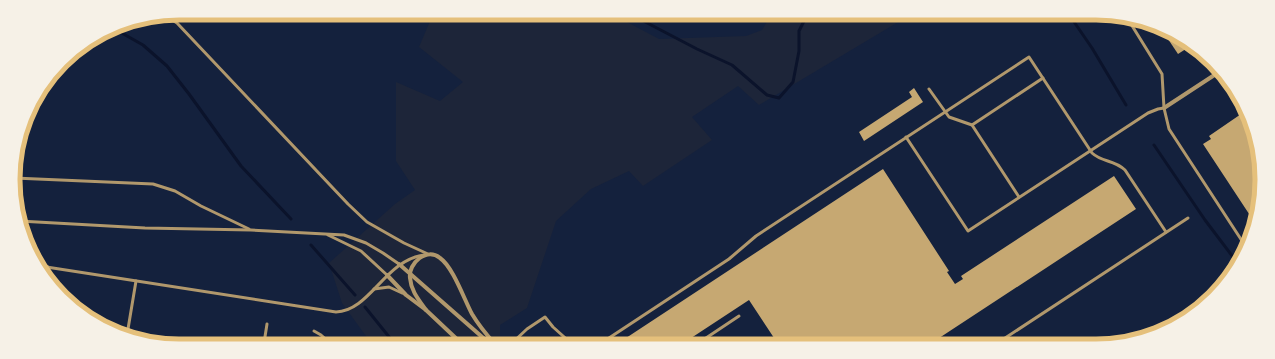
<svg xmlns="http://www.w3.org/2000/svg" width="1275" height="359" font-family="Poppins,sans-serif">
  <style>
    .green { fill: #1d2539 }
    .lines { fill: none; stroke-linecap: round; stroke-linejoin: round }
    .stream { stroke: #0b132b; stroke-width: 3 }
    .building { fill: #c6a872 }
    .service { stroke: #b1986c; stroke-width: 3 }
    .minor { stroke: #b1986c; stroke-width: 4 }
    .rail { stroke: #918062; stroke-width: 3 }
    .rim { fill: none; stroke: #e5c07b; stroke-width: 5 }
  </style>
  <rect width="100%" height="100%" fill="#14213d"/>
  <path class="green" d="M433,14H612L659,39L746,36L762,30L771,15H910L759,105L738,86L692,117L712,140L643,186L629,171L591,189L556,221L527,308L500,325V343H371L342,303L329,263L395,204L415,190L396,161V82L440,101L463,82L419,47Z"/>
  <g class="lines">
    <g class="stream">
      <path d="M632,15L697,49L732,65L767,95L779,98L793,82L799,51V31L807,15"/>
      <path d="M1070,16L1092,48L1126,105"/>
      <path d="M108,31L120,32L143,45L167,66L189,94L241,166L291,219"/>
      <path d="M1154,145L1205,220L1236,261"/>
      <path d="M311,245L355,295"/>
      <path d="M365,307L394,343"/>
    </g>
  </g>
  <g class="building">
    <path d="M1162,30L1188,41L1192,45L1178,54Z"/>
    <path d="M914,88L923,102L864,141L859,132L912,97L909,92Z"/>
    <path d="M1244,112L1259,147V212L1255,223L1203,144L1211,139L1209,136Z"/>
    <path d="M883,169L949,271L947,272L955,284L963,279L961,276L1114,176L1136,209L930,344H778L749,300L682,344H630L626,338Z"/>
  </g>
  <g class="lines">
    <g class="service">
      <path d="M166,16L177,23L348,204L367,222L404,243L428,254"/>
      <path d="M1126,16L1162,74L1164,108L1169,129L1246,247"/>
      <path d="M929,89L949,117L972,125L1019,197"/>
      <path d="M972,125L1043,78"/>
      <path d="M906,137L968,231L1148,113L1158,109L1164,108"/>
      <path d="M14,178L153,184L175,191L201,206L249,229"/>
      <path d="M19,221L145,228L251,230L344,235L366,243L383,253L399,264"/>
      <path d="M328,235L361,251L387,275"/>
      <path d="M40,266L336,312C370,311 385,260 424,255"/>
      <path d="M46,277L48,267"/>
      <path d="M374,289L389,287L402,293"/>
      <path d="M314,331L321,335L330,343"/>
      <path d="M127,335L136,281"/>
      <path d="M264,343L267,324"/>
      <path d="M511,344L527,329L545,317L553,327L572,344"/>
      <path d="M613,344L609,338L729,259L756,236L1029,57L1092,153C1103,163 1113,159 1125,170L1166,232"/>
      <path d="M697,344L739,316"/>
      <path d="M996,344L1188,218"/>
    </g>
    <g class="minor">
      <path d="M1164,108L1219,72"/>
      <path d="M399,264L489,343"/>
      <path d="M387,275L406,295L426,310L461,343"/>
      <path d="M426,310C419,300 411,291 410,278C408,263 427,247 440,258C453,267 464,299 472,314C478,324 486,334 494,343"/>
    </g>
    <path class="rail" d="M1163,331L1208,301"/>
  </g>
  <path d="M0 0H1275V359H0ZM179 20H1096A159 159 0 0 1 1255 179V180A159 159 0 0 1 1096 339H179A159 159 0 0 1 20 180V179A159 159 0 0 1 179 20Z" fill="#f6f1e7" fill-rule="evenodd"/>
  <path class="rim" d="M179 20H1096A159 159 0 0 1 1255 179V180A159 159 0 0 1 1096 339H179A159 159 0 0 1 20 180V179A159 159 0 0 1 179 20Z"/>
</svg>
